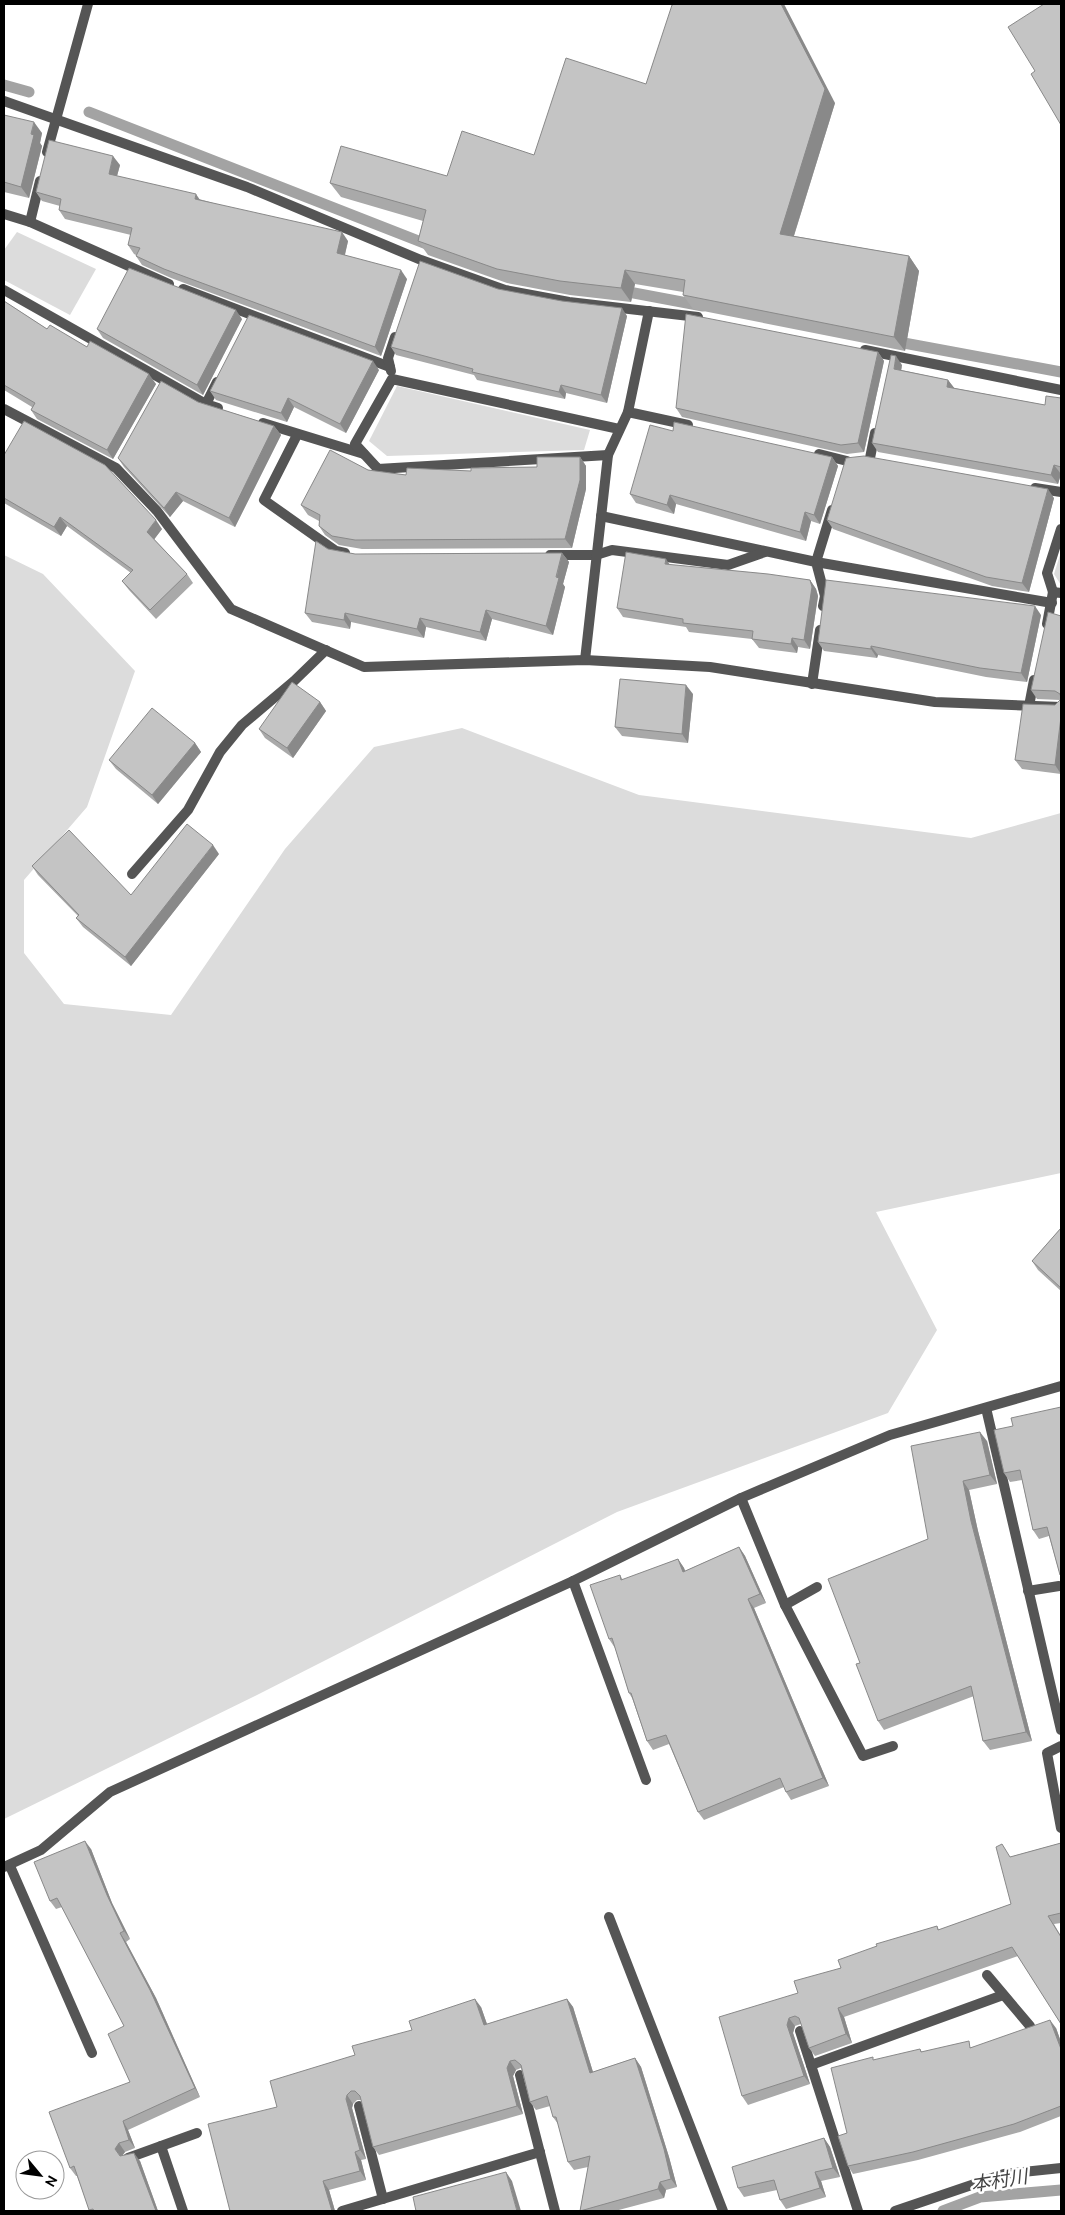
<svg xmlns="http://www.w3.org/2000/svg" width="1065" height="2215" font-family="Ubuntu,'Noto Sans JP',sans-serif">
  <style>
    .green { fill: #dcdcdc }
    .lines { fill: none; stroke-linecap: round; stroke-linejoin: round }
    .stream { stroke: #a3a3a3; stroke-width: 11 }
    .lane { stroke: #555; stroke-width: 10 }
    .street { stroke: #555; stroke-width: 10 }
    .wall { fill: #a9a9a9 }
    .shaded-wall { fill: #898989 }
    .building { fill: #c4c4c4; stroke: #898989 }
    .labels { text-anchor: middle; stroke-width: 5; stroke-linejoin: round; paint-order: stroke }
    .water-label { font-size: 19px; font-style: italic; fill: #444; stroke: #fff }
  </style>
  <rect width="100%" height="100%" fill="#fff"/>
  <g class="green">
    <path d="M17,232L96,269L70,315L4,280V250Z"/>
    <path d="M397,386L590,430L584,450L387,456L369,441Z"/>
    <path d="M1061,552V585L1054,574Z"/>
    <path d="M4,555L43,574L135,671L87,807L24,880V953L64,1004L171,1015L285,849L374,747L462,728L639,795L971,838L1061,813V1173L876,1212L937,1330L888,1413L617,1512L257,1695L4,1819Z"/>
  </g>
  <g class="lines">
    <g class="stream">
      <path d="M4,85L29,92"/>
      <path d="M89,112L434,247"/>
      <path d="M618,290L703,306"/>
      <path d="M893,341L1061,372"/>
      <path d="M943,2211L980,2197L1061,2190"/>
    </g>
    <g class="lane">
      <path d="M132,874L188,810L220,752L242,725L294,681L326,650"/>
      <path d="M986,1408L1061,1730"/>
      <path d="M741,1498L785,1605"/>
      <path d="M573,1581L646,1780"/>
      <path d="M817,1587L785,1605L863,1756L893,1746"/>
      <path d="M1028,1591L1059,1586"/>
      <path d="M1061,1746L1047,1753L1061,1828"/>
      <path d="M10,1866L92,2053"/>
      <path d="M987,1975L1030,2026"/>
      <path d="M800,2031L858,2211"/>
      <path d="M811,2065L1003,1995"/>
      <path d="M520,2075L555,2211"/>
      <path d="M359,2106L383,2199"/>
      <path d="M161,2146L183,2211"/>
      <path d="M128,2158L197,2133"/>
      <path d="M342,2211L540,2152"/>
    </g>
    <g class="street">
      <path d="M4,101L247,187L421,260L505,290L569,302L698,317"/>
      <path d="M47,152L88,4"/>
      <path d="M4,214L30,222L169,284"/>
      <path d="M30,222L40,181"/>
      <path d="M183,289L390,367"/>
      <path d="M4,290L206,404"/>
      <path d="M649,311L628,412L688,425"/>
      <path d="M865,350L1061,390"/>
      <path d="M391,371L388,358L395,337"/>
      <path d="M217,382L206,404L218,408"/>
      <path d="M4,409L116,468L157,511L231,609L364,667L585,660L710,667L935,702L1061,707"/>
      <path d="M263,423L364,454"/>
      <path d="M297,435L264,500L336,551L345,553"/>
      <path d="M819,454L847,461"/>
      <path d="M608,455L378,469L355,444L392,379L619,429"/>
      <path d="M870,458L875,433"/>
      <path d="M1035,488L1061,492"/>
      <path d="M832,510L816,562L1052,603"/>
      <path d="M601,516L816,562L825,596L823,606"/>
      <path d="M550,555H596L612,550L728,565L765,552"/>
      <path d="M1053,592L1047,573L1061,529"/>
      <path d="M1047,624L1053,592L1061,593"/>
      <path d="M585,660L608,455L628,412"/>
      <path d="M812,684L820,630"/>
      <path d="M1029,706L1034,680"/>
      <path d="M4,1867L41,1850L110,1792L573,1581L741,1498L890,1435L1061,1386"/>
      <path d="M609,1917L723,2211"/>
      <path d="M895,2211L1004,2174L1061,2168"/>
    </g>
  </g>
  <g class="wall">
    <path d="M646,84L835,103L794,236L909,256L919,271L905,351L693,309L683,295V292L635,284L631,302L570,295L507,283L428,255L418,241L423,221L341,197L330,183L447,176L534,155Z"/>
    <path d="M4,115L42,133L40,143L42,146L29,198L4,192Z"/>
    <path d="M120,165L117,176L348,241L345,255L407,279L381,356L171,278L142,265L136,256V255L134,254L128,245L131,235L65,219L59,210L60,206L42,201L36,192Z"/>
    <path d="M498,289L627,316L607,403L566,393L565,399L477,380L474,375L396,355L391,347Z"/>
    <path d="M4,301L47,329L87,347L156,384L113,459L37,419L31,410L32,407L4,390Z"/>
    <path d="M242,319L203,395L103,338L97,329Z"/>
    <path d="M878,352L884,361L864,452L847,454L682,417L676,408Z"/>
    <path d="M902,365L901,370L948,380L954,388L1045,405L1061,398V474L1058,484L878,452L872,443Z"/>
    <path d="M379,370L346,433L294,407L287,422L216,400L210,391Z"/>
    <path d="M198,402L274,426L281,435L235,527L183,501L170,517L124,467L118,458Z"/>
    <path d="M673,431L832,457L838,466L820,524L811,521L806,541L676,504L674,514L636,503L630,494Z"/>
    <path d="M4,455L162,529L154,539L187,574L193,583L156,619L129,590L122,581L131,573L67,526L61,536L4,503Z"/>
    <path d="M580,457L586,466V489L572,548L362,549L339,545L325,535L319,526V521L308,515L301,505L368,470L406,475L537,467Z"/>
    <path d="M1054,498L1029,592L992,586L833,529L827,520Z"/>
    <path d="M328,549L355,554L562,553L569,562L563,584L565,587L553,635L492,619L486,641L426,627L424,638L351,622L350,629L312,622L305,613Z"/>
    <path d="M670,565L810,580L816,589L818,596L810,649L798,647L797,653L759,648L752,639L689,632L686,627L623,617L617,608Z"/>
    <path d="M1041,615L1027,682L986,677L878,655L877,658L824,651L818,642Z"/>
    <path d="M1061,616V774L1022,769L1015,760L1055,705L1060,700L1037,699L1031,690Z"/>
    <path d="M693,694L688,743L622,736L615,727Z"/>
    <path d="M320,702L326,711L293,758L265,738L259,729Z"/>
    <path d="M195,743L201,752L158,804L116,769L109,760Z"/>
    <path d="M219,854L131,966L83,927L76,918L78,916L38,875L32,866L131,895Z"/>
    <path d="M1061,1228V1291L1038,1270L1032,1261Z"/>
    <path d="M1061,1407V1577L1060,1575L1049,1536L1039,1539L1033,1530L1022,1480L1010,1482L1004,1473L1013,1426Z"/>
    <path d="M987,1441L997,1484L969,1490L978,1531L1032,1741L990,1750L983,1741L974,1696L884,1730L878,1721L860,1663L928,1539Z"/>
    <path d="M739,1547L745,1556L766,1603L754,1608L829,1786L791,1800L786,1792L784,1787L704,1820L698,1812L669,1744L653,1750L647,1741L632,1698L629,1693L615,1648L609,1639L620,1575L623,1580L678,1559L684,1568L685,1571Z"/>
    <path d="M1061,1843V1923L1054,1924L1061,1936V2024L1018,1956L844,2017L852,2043L815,2056L809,2048L801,2024L795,2026L793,2033L810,2084L748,2105L742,2096L798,1993L877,1946L937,1926L939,1930L1011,1904L1010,1857Z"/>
    <path d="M91,1849L112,1903L130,1939L126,1942L156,1998L200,2097L128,2130L135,2148L125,2152L122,2156L140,2161L158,2211H90L77,2176H76L70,2168L130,2082L124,2026L62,1907L56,1909L50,1901Z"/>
    <path d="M567,1999L573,2007L593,2072L635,2058L641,2067L669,2157L677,2187L666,2190L664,2198L615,2211H580L588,2167L574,2170L568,2162L558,2124L553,2117L550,2106L536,2110L530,2102L521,2068L516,2070L513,2076L523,2114L379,2155L373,2147L361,2100H357L353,2104L352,2108L366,2159L361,2160L366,2180L329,2190L335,2211H230L277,2107L355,2055L412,2030L481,2007L487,2024Z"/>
    <path d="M1056,2028L1061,2042V2116L1020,2132L918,2160L853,2174L848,2166L847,2133L920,2049L922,2052L973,2047Z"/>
    <path d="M824,2138L830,2147L840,2177L821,2181L826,2197L786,2209L780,2200L777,2190L744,2197L738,2188Z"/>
  </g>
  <g class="shaded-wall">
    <path d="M781,4H784L835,103L790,248L780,234Z"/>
    <path d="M34,122L42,133L40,143L42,146L29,198L21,187Z"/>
    <path d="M113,156L120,165L115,183L109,174Z"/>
    <path d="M196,194L202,203L195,199Z"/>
    <path d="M342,232L348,241L343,262L337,253Z"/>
    <path d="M909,256L919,271L905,351L894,337Z"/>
    <path d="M401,270L407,279L381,356L375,347Z"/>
    <path d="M625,270L635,284L631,302L621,288Z"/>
    <path d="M622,308L627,316L607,403L601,395Z"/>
    <path d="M236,310L242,319L203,395L197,385Z"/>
    <path d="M878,352L884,361L864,452L858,443Z"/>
    <path d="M896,356L902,365L900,378L894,369Z"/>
    <path d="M373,361L379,370L346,433L340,424Z"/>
    <path d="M149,374L156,384L113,459L107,450Z"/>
    <path d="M948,380L955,389L947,387Z"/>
    <path d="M561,385L566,393L565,399L559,392Z"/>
    <path d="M288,398L294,407L287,422L281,413Z"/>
    <path d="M274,426L281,435L235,527L229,518Z"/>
    <path d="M580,457L586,466V489L572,548L565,539Z"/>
    <path d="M832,457L838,466L820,524L814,515Z"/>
    <path d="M1054,465L1061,474L1058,484L1051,475Z"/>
    <path d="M1048,489L1054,498L1029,592L1022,583Z"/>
    <path d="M176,492L183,501L170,517L164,508Z"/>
    <path d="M670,495L676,504L674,514L667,505Z"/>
    <path d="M805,512L811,521L806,541L800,532Z"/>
    <path d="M60,517L67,526L61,536L54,527Z"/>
    <path d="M156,520L162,529L153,541L147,532Z"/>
    <path d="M562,553L569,562L563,584L565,587L553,635L546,626Z"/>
    <path d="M666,559L672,568L665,564Z"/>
    <path d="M810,580L816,589L818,596L810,649L804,640Z"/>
    <path d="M1035,606L1041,615L1027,682L1021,673Z"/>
    <path d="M486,610L492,619L486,641L480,632Z"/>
    <path d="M345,613L351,622L350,629L344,620Z"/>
    <path d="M420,618L426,627L424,638L417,629Z"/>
    <path d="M792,638L798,647L797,653L791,644Z"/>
    <path d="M871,646L878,655L877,658L871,649Z"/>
    <path d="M686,685L693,694L688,743L682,734Z"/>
    <path d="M320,702L326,711L293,758L287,748Z"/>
    <path d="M1061,717V774L1055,765Z"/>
    <path d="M195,743L201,752L158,804L152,795Z"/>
    <path d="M213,845L219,854L131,966L125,957Z"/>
    <path d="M980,1432L987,1441L997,1484L990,1475Z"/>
    <path d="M963,1481L969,1490L978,1531L1032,1741L1026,1732L971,1521Z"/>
    <path d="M739,1547L745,1556L766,1603L760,1594Z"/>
    <path d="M678,1559L684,1568L689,1581L683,1572Z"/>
    <path d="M748,1599L754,1608L829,1786L823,1778Z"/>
    <path d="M85,1841L91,1849L112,1903L130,1939L124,1931L107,1895Z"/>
    <path d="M120,1933L126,1942L156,1998L200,2097L195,2088Z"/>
    <path d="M475,1999L481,2007L490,2033L484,2025Z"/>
    <path d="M567,1999L573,2007L596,2082L590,2073Z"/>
    <path d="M838,2008L844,2017L852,2043L846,2034Z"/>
    <path d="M789,2018L795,2026L793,2033L810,2084L804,2076L787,2025Z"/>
    <path d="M1050,2020L1056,2028L1061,2042V2049Z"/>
    <path d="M635,2058L641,2067L669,2157L677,2187L671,2179Z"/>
    <path d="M510,2061L516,2070L513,2076L523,2114L517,2106L507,2068Z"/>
    <path d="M347,2095L353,2104L352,2108L366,2159L360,2150L346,2099Z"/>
    <path d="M123,2121L128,2130L135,2148L129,2140Z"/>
    <path d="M824,2138L830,2147L840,2177L833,2168Z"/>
    <path d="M119,2143L125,2152L121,2157L115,2149Z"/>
    <path d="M355,2152L361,2160L366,2180L360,2171Z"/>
    <path d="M134,2153L140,2161L158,2211H156Z"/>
    <path d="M506,2172L512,2181L521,2211H517Z"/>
    <path d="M815,2172L821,2181L826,2197L820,2188Z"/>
    <path d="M323,2181L329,2190L335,2211H332Z"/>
    <path d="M660,2182L666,2190L664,2198L658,2189Z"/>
  </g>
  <g class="building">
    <path d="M675,4H781L825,89L780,234L909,256L894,337L683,295L685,280L625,270L621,288L560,281L497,269L418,241L426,210L330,183L341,146L447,176L462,131L534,155L566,58L646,84L672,5Z"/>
    <path d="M1044,4H1061V125L1031,74L1035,71L1008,27Z"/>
    <path d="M4,115L34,122L31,134L34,135L21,187L4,182Z"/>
    <path d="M49,140L113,156L109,174L196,194L195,199L342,232L337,253L401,270L375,347L164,269L136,256L140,248L128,245L132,228L59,210L61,199L36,192Z"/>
    <path d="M420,261L498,289L562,301L622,308L601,395L561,385L559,392L472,372L473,369L391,347Z"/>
    <path d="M129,268L236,310L197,385L97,329Z"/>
    <path d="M4,301L47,329L50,325L87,347L90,341L149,374L107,450L31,410L35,403L4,385Z"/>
    <path d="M686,314L878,352L858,443L841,445L676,408Z"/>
    <path d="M249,315L373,361L340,424L288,398L281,413L210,391Z"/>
    <path d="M891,355L896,356L894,369L948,380L947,387L1045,405L1046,396L1061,398V467L1054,465L1051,475L872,443Z"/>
    <path d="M161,381L198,402L274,426L229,518L176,492L164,508L118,458Z"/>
    <path d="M24,421L105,465L156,520L147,532L187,574L150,610L122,581L133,570L60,517L54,527L4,498V455Z"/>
    <path d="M674,422L832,457L814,515L805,512L800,532L670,495L667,505L630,494L650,425L673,431Z"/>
    <path d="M330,450L368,470L406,475L407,468L471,471V468L537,467V457H580V480L565,539L355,540L332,536L319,526L320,515L301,505Z"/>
    <path d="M864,456L1048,489L1022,583L986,577L827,520L846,458Z"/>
    <path d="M316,541L328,549L355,554L562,553L556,577L559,578L546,626L486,610L480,632L420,618L417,629L345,613L344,620L305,613Z"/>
    <path d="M626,552L666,559L665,564L768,574L810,580L812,587L804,640L792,638L791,644L752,639L753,631L683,623V619L617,608Z"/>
    <path d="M826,580L1035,606L1021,673L980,668L871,646V649L818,642Z"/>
    <path d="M1048,612L1061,616V698L1060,694L1055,691L1031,690Z"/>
    <path d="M620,679L686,685L682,734L615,727Z"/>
    <path d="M292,682L320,702L287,748L259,729Z"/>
    <path d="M1061,699V717L1055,765L1015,760L1023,704L1055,705Z"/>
    <path d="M152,708L195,743L152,795L109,760Z"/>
    <path d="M187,824L213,845L125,957L76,918L79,915L32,866L69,830L131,895Z"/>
    <path d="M1061,1228V1288L1032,1261Z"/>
    <path d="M1061,1407V1574L1060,1575L1047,1527L1033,1530L1020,1470L1004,1473L994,1430L1013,1426L1011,1418Z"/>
    <path d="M980,1432L990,1475L963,1481L971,1521L1026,1732L983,1741L971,1686L878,1721L856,1664L860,1663L828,1579L928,1539L911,1446Z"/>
    <path d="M739,1547L760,1594L748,1599L823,1778L786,1792L780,1778L698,1812L666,1735L647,1741L631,1693H629L612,1638L609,1639L590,1585L620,1575L621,1580L678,1559L683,1572Z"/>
    <path d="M85,1841L107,1895L124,1931L120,1933L150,1990L195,2088L123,2121L129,2140L119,2143L115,2149L120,2156L134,2153L156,2211H94L93,2209L89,2210L74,2166L70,2168L49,2112L130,2082L108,2034L124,2026L57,1898L50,1901L34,1862Z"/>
    <path d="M1061,1843V1913L1048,1916L1061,1937V2024L1012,1947L838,2008L846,2034L809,2048L799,2018L795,2016L789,2018L787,2025L804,2076L742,2096L719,2017L798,1993L794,1981L841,1968L838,1960L877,1946L876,1944L937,1926L938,1930L1011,1904L996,1847L1002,1844L1010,1857Z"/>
    <path d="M475,1999L484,2025L567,1999L590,2073L635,2058L664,2149L671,2179L660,2182L658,2189L580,2211L590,2156L568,2162L556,2117H553L547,2096L530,2102L521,2065L515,2060L510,2061L507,2068L517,2106L373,2147L360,2096L355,2091H351L347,2095L346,2099L360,2150L355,2152L360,2171L323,2181L332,2211H230L208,2124L277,2107L270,2081L355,2055L352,2046L412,2030L409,2021Z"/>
    <path d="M1050,2020L1061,2049V2106L1014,2124L913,2152L848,2166L838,2136L847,2133L831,2068L873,2057V2060L920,2049L921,2052L969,2041L970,2048Z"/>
    <path d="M824,2138L833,2168L815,2172L820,2188L780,2200L774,2180L738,2188L732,2167Z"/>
    <path d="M506,2172L517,2211H416L413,2197Z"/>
  </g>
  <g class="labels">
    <g class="water-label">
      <text transform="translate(999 2180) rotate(-9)" y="7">本村川</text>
    </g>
  </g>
  <rect width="1065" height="2215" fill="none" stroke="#000000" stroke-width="10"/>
  <g transform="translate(40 2175) rotate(119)"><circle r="24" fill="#ffffff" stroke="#999999"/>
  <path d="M0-4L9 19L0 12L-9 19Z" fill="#000000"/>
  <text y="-8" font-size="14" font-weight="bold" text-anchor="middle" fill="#000000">N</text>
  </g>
</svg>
